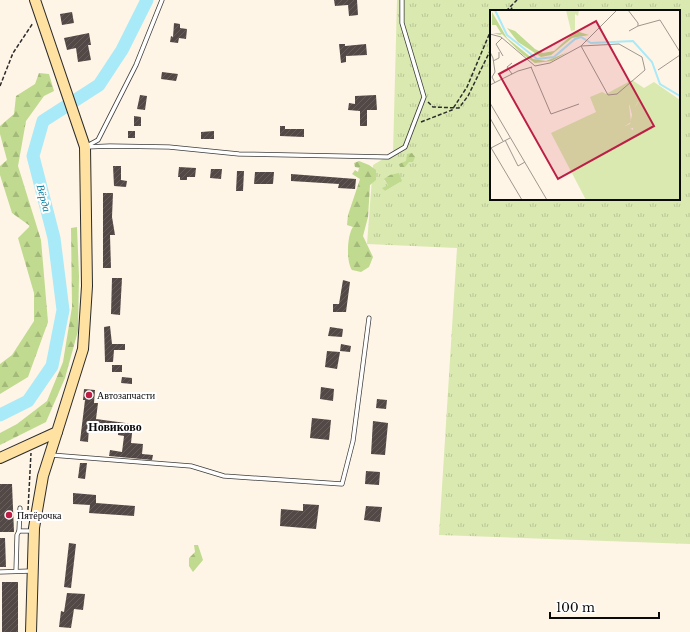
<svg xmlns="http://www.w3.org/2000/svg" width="690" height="632" font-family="'Libre Baskerville',serif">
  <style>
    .grass { fill: url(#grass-tufts); fill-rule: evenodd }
    .forest { fill: url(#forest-firs) }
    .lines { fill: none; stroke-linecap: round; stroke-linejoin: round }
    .river { stroke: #a9eaf8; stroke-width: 13 }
    .building { fill: url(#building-hatch) }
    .lane-casing { stroke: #3d3d3d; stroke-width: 5 }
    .secondary-casing { stroke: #2c2c2c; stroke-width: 12 }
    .path { stroke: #2c2c2c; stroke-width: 1.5; stroke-dasharray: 4 2; stroke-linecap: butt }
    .lane { stroke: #fff; stroke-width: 3.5 }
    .secondary { stroke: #ffe2a1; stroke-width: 10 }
    .poi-dot { fill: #bc1f46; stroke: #fff; stroke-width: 1.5 }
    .labels { text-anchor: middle; stroke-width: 4; stroke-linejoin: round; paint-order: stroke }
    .poi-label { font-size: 10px; fill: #0a0a0a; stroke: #fff; text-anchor: start }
    .water-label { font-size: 11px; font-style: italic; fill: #117d9d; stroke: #fff }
    .quarter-label { font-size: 12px; font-weight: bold; fill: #0a0a0a; stroke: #fff }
    .inset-river { fill: none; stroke: #a9eaf8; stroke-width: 2 }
    .inset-road { fill: none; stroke: #9d978e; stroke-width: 1 }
    .view { fill: #bc1f46; fill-opacity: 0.15; stroke: #bc1f46; stroke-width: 2 }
    .inset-edge { fill: none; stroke: #0a0a0a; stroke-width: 2 }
  </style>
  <defs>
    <pattern id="grass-tufts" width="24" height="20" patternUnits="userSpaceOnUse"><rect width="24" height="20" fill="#d9e9b0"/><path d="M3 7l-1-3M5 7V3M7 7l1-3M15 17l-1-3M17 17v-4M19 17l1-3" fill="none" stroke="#b9c696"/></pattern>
    <pattern id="forest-firs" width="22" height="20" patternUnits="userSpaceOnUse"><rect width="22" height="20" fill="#c0da8f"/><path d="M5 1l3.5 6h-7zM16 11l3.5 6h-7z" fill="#a4ba7a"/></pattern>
    <pattern id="building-hatch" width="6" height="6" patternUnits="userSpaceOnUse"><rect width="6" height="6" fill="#524846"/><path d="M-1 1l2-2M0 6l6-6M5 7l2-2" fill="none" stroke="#665e5c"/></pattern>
  </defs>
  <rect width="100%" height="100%" fill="#fff5e6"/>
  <path class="grass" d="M397,0H690V544L439,535L457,248L367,244L373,165L393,153ZM491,11H679V199H491ZM384,180L402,181L385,191L383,188L389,185Z"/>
  <g class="forest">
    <path d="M39,73L49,74L54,91L44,96L26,121L18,166L41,240L48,322L28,377L0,394V364L12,355L34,321V293L18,238L30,226L12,213L0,175V166L7,160L0,134V126L14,114L16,96L35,84Z"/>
    <path d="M412,153L415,157L413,162H409L405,167H400L399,164L406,161L407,154Z"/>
    <path d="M359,161L369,165L376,170V180L370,185L368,217L363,236L373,257L369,267L361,272L352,270C346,262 347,235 353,227L347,225L348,215L360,179L352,174L355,170L358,172L359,168L355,167L354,163Z"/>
    <path d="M399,173L402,181L385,191L382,188L388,185L384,179L390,175Z"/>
    <path d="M77,227L79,276L78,331L65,378L46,422L0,445V433L17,424L47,401L63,362L72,307L71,228Z"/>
    <path d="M194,545H198L203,560L193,572L189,566V558L195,552Z"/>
  </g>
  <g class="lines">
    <path class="river" d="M0,415L28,401L52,366L63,310L54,238L33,156L43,121L99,85L122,50L147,0"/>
  </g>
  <g class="building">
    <path d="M334,0H357L358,15L349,16L348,5L335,6Z"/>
    <path d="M72,12L74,23L62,25L60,14Z"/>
    <path d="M174,23L180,24V28L187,29L186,39L179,38L178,43L170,42L171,36L173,37Z"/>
    <path d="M89,33L91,45H88L91,60L78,62L76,48L67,50L64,38Z"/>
    <path d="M339,44H345V46L366,44L367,55L346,56V62L341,63Z"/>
    <path d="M162,72L178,74L176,81L161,79Z"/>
    <path d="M140,95L147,96L145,110L137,109Z"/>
    <path d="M376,95L377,110H367V126H360V111L348,110L349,103L355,104V96Z"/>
    <path d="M134,116L141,117V126H134Z"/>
    <path d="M280,126H285V129H304V137L280,136Z"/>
    <rect x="128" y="131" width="7" height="7"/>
    <path d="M214,131V139H201V132Z"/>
    <path d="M113,166H121V180L127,181L126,187L114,186Z"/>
    <path d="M179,167L196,168L195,177H187V180H180V177H178Z"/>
    <path d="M211,169H222L221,179L210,178Z"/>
    <path d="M237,171H244L243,191H236Z"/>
    <path d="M255,172H274L273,184H254Z"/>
    <path d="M291,174L356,179L355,189L338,188L339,184L291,181Z"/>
    <path d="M103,193H113L112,217L115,235H110L111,268H103Z"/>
    <path d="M112,278H122L120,315L111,314Z"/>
    <path d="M343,280L350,282L346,312H333V304H339Z"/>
    <path d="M110,326L112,344H125V350H114L113,362H105L104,327Z"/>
    <path d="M330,327L343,329L342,337L328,336Z"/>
    <path d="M341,344L351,346L350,352L340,351Z"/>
    <path d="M327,351L340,352L337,369L325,367Z"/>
    <rect x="112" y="365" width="10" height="7"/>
    <path d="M122,377L132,378V384L121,383Z"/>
    <path d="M321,387L334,389L333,401L320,399Z"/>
    <path d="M84,389L95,390L94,403H98L96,419L133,424L131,443L143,444L142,454L153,455L152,460L109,456L110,450L122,452L124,436L118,435V430L89,427L88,442L80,441L85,400H83Z"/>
    <path d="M377,399L387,400L386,409L376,408Z"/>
    <path d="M312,418L331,420L329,440L310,438Z"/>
    <path d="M373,421L388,423L385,455L371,454Z"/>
    <path d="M80,463H87L85,479L78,478Z"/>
    <path d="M366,471L380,472L379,485L365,484Z"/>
    <path d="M0,484H12L14,532H0Z"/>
    <path d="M73,493L96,495V503L135,506L134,516L89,513L90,505L73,504Z"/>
    <path d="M303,504L319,505L316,529L280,526L281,509L303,511Z"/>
    <path d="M366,506L382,507L380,522L364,520Z"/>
    <path d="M0,538H5L6,567H0Z"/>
    <path d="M69,543L76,544L71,588L64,587Z"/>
    <rect x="2" y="582" width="16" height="50"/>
    <path d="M67,593L85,594L83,610L74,609L71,628L59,627L61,611L64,612Z"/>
  </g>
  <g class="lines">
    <g class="lane-casing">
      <g id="lane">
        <path d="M87,146L98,140L136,65L162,0"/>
        <path d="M86,147L110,146L169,147L239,154L388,157L405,147L424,97L402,23V0"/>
        <path d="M51,455L191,466L224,476L342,484L353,441L369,318"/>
        <path d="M19,531H34"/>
        <path d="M16,571L17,535L19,531L20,508"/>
        <path d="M0,572L31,571"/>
      </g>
    </g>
    <g class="secondary-casing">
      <g id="secondary">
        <path d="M0,458L57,432L83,349L87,286L85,147L35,0"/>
        <path d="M31,632L34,528L43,476L57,432"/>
      </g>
    </g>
    <g class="path">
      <path d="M506,11L517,0"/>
      <path d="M510,11L513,6"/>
      <path d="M0,86L13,53L33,23"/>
      <path d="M428,102L433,107L459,108L468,96L491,49"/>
      <path d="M421,122L452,110L467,87L491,30"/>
      <path d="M28,510L31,453"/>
    </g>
    <use href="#lane" class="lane"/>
    <use href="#secondary" class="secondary"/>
  </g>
  <g class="poi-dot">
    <circle cx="89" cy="395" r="4"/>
    <circle cx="9" cy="515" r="4"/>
  </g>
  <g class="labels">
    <g class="poi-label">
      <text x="97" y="399">Автозапчасти</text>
      <text x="17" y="519">Пятёрочка</text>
    </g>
    <g class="water-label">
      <text transform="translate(44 198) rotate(75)" y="4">Вёрда</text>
    </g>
    <g class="quarter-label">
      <text x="115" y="431">Новиково</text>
    </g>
  </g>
  <g transform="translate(490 10)">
    <rect width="190" height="190" fill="#fff5e6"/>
    <path d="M76,0H89L88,6L85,4V20L81,21ZM142,70L154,78L164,72L190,90V190H96L61,123L106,102L100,87L112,82L116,84ZM148,92L145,97L143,120L135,116L141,112L139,95Z" fill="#d9e9b0" fill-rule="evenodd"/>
    <path d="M2,2L17,28L43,49L56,51L78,42L62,51L45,53L32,44L12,24L10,25L3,23H11L6,15L2,22L6,15H2ZM17,18L25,21L45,39L53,43L64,41L86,21L99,25L82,28L61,45L51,47L28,32Z" fill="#c0da8f"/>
    <path d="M148,91L145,97L148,116L137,120L135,116L140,114L142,105L139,93Z" fill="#d9e9b0"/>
    <path class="inset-river" d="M5,0L17,25L47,49L64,47L85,29L91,27L101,33L143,31L162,52L170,74L190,86"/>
    <path class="inset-road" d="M138,0L148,13V16L139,21M148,16L170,10L190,42M0,24L11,27L45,56L60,53L91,36L127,0M12,28L6,34L13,46M129,34L152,47L155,60L127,84L118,85L91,36ZM0,42L3,48L5,62L2,67L5,73M3,51L9,48V42M41,57L61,104L89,94M168,60L190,45M22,64L17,57L22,53M0,75L28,61L42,57M0,93L57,190M0,108L13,131M15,130L28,156L35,152M0,136L32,190M1,138L20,128"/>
    <path class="view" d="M106,11L164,116L68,169L9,64Z"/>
    <rect width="190" height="190" class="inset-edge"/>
  </g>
  <path d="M550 612v6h109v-6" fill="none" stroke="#0a0a0a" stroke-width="2"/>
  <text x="556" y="612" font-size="12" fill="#0a0a0a" stroke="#ffffff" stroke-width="3" paint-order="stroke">100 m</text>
</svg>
